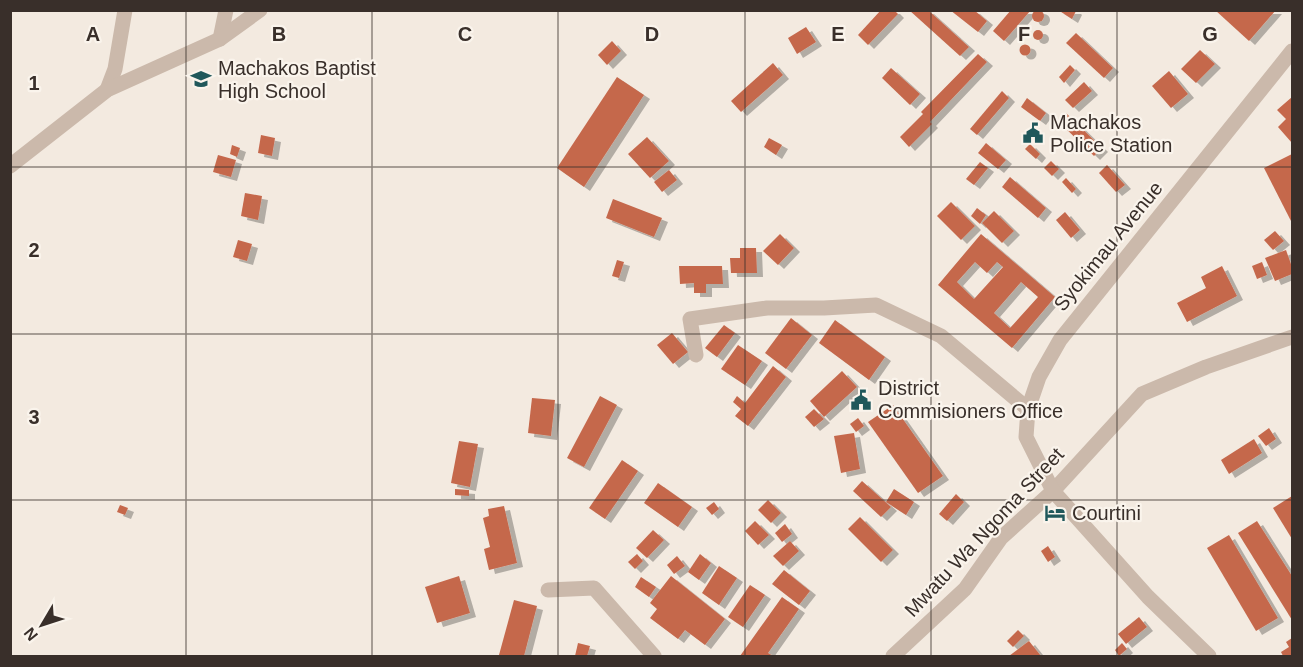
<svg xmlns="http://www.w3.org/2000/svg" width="1303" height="667" font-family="Arial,sans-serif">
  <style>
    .building { fill: #c5684c; fill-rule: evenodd; filter: url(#shadow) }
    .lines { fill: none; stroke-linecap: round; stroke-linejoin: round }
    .minor { stroke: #cbb9ab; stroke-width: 15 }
    .grid { fill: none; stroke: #392f2a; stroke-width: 1.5; stroke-opacity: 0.55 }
    .labels { text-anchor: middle; stroke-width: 4.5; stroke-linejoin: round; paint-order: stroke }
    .poi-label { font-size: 20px; fill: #392f2a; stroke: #faf4ec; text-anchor: start }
    .street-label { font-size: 20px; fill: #392f2a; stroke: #faf4ec }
    .grid-label { font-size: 20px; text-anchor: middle; font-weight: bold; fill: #392f2a; stroke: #faf4ec; stroke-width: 4.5; stroke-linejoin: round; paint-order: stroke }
  </style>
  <defs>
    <filter id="shadow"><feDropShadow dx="6" dy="4" stdDeviation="0" flood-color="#0004"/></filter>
  </defs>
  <rect width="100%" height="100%" fill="#f3eae0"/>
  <g class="building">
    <circle cx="1038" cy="16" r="6"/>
    <path d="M881,10H894L898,14L868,45L858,35Z"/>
    <path d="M909,10H928L969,47L960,56Z"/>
    <path d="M950,10H974L987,21L978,32Z"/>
    <path d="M1011,10H1031L1004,41L993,31Z"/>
    <path d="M1058,10H1075L1076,11L1072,19Z"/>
    <path d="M1215,10H1276L1249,41Z"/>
    <path d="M806,27L816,42L797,54L788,38Z"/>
    <circle cx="1038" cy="35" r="5"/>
    <path d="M1076,33L1113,68L1104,78L1066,43Z"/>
    <path d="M612,41L621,51L607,65L598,55Z"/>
    <circle cx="1025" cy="50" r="5.5"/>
    <path d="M1200,50L1215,64L1196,83L1181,69Z"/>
    <path d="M978,54L987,62L930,122L932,124L909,147L900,137L923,114L921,112Z"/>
    <path d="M773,63L783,75L741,112L731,101Z"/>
    <path d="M1070,65L1075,70L1064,83L1059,77Z"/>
    <path d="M891,68L920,94L910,105L882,78Z"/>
    <path d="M1169,71L1188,94L1171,108L1152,86Z"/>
    <path d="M617,77L644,95L584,187L557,168Z"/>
    <path d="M1084,82L1092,91L1073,108L1065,100Z"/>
    <path d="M1002,91L1009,98L977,135L970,129Z"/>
    <path d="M1292,97V143L1278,127L1286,119L1277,110Z"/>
    <path d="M1027,98L1046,113L1040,121L1021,107Z"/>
    <path d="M1066,113L1102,148L1094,156L1058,121Z"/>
    <path d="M261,135L275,138L272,156L258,153Z"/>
    <path d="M647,137L669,161L650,178L628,154Z"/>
    <path d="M769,138L782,145L776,155L764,147Z"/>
    <path d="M986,143L1006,160L998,169L978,153Z"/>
    <path d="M1030,144L1040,154L1036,159L1025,149Z"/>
    <path d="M232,145L240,148L237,157L230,154Z"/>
    <path d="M1292,154V223L1264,168Z"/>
    <path d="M218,155L236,160L231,177L213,172Z"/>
    <path d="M1051,161L1059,169L1052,176L1044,168Z"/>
    <path d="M980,162L988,168L974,185L966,179Z"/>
    <path d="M1107,165L1125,185L1116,192L1099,173Z"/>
    <path d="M669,170L677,180L662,192L654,182Z"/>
    <path d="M1010,177L1046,208L1038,218L1002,187Z"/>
    <path d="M1066,178L1076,189L1072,193L1062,182Z"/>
    <path d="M245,193L262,196L258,220L241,216Z"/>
    <path d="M613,199L662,218L654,237L606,218Z"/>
    <path d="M951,202L975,226L961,240L937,216Z"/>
    <path d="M977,208L986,215L980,224L971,216Z"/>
    <path d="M994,211L1014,231L1002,243L982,223Z"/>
    <path d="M1065,212L1080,230L1071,238L1056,220Z"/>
    <path d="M1275,231L1284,241L1273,250L1264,240Z"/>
    <path d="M780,234L794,248L778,265L763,251Z"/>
    <path d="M981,234L1055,297L1012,348L938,285ZM975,262L987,273L997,262L1003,267L974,299L957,282ZM1021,282L1038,297L1010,328L994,313Z"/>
    <path d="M238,240L252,244L247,261L233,257Z"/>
    <path d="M740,248H756L757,273H731L730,258H740Z"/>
    <path d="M1286,250L1292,267V274L1275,281L1265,258Z"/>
    <path d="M617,260L624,262L619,278L612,276Z"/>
    <path d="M1262,262L1267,275L1257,279L1252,266Z"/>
    <path d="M679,266H722L723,284H706V293H694V283L680,284Z"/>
    <path d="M1222,266L1237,296L1187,322L1177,303L1206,288L1201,277Z"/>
    <path d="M791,318L812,335L786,369L765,353Z"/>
    <path d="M835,320L885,357L869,380L819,343Z"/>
    <path d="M724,325L735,333L717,357L705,348Z"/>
    <path d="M672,333L688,352L673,364L657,345Z"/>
    <path d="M738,345L762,361L745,385L721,369Z"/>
    <path d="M773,366L786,377L748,426L735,416L741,409L733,402L737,396L745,403Z"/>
    <path d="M842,371L857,387L824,417L810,401Z"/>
    <path d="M600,396L617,405L584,467L567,458Z"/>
    <path d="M532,398L555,400L551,436L528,433Z"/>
    <path d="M893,405L943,476L918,493L868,422Z"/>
    <path d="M814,409L824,419L814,427L805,417Z"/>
    <path d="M858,418L864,426L856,432L850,424Z"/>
    <path d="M1269,428L1276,439L1266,446L1258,436Z"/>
    <path d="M854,433L860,469L841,473L834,436Z"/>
    <path d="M1254,439L1262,453L1229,474L1221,460Z"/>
    <path d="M459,441L478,444L470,487L451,483Z"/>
    <path d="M622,460L638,471L605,519L589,508Z"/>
    <path d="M862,481L891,507L881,517L853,491Z"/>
    <path d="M658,483L692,507L678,527L644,503Z"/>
    <path d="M455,489L469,490V496L455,495Z"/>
    <path d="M894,489L914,502L906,515L886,502Z"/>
    <path d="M956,494L964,502L947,521L939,514Z"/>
    <path d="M1292,496V539L1273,508Z"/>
    <path d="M768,500L781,513L771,523L758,510Z"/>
    <path d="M714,502L719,509L712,515L706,508Z"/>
    <path d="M120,505L128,508L125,515L117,512Z"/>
    <path d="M504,506L517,563L489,570L484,549L490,547L483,518L489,516L488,509Z"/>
    <path d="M860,517L893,550L881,562L848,529Z"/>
    <path d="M755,521L769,535L758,545L745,531Z"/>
    <path d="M1257,521L1292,576V620L1238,533Z"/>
    <path d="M785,524L792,534L782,542L775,533Z"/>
    <path d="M653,530L664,540L647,558L636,548Z"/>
    <path d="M1229,535L1278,618L1256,631L1207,548Z"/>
    <path d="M790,541L799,551L783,566L773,556Z"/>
    <path d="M1048,546L1055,557L1048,562L1041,551Z"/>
    <path d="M637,554L643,561L635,569L628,562Z"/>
    <path d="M700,554L711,563L699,580L688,572Z"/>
    <path d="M677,556L685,566L674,574L667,565Z"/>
    <path d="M719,566L737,578L719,605L702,593Z"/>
    <path d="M784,570L810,591L799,605L772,584Z"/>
    <path d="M459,576L470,613L437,623L425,587Z"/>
    <path d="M671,576L725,619L705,645L685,630L678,639L650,618L657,609L650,603Z"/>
    <path d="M641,577L656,587L649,597L635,587Z"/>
    <path d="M750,585L765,595L743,627L728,617Z"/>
    <path d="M782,597L799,609L768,653L773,656H740Z"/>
    <path d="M514,600L537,606L524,656L499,655Z"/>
    <path d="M1139,617L1147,627L1126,644L1118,634Z"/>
    <path d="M1018,630L1024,636L1013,647L1007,641Z"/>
    <path d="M1292,638V656H1283L1281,652L1289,647L1286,642Z"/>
    <path d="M1029,641L1041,656H1009Z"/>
    <path d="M578,643L590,646L587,656H575Z"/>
    <path d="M1122,643L1127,649L1119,656L1115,650Z"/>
  </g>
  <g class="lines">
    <g class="minor">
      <path d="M220,39L226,10"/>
      <path d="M107,90L115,69L125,10"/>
      <path d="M10,166L107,90L220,39L260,10"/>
      <path d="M696,355L690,319L767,308H824L876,305L941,336L1028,409"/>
      <path d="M548,590L594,588L654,656"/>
      <path d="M893,656L965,589L1001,538L1053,491L1142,394L1206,367L1292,337"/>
      <path d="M1209,656L1148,597L1053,491L1026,437L1028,409L1039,377L1060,340L1292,51"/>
    </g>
  </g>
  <path class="grid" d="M186,10V656M372,10V656M558,10V656M745,10V656M931,10V656M1117,10V656M10,167H1292M10,334H1292M10,500H1292"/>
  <defs>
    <g id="school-bare" transform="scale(1.62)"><path d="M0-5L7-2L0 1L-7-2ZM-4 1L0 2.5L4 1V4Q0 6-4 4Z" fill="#20585b" stroke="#faf4ec" stroke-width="2.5" paint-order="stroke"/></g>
    <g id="civic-bare" transform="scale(1.62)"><path d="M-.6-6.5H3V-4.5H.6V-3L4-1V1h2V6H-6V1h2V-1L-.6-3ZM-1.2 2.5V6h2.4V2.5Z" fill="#20585b" stroke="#faf4ec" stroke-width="2.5" paint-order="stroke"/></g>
    <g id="hotel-bare" transform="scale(1.62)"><path d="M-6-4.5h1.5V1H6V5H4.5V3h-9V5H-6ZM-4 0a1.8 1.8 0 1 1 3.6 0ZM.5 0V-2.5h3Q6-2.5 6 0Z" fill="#20585b" stroke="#faf4ec" stroke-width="2.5" paint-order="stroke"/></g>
  </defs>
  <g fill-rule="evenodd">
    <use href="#school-bare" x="201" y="79"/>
    <use href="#civic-bare" x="1033" y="133"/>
    <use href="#civic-bare" x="861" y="400"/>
    <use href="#hotel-bare" x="1055" y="513"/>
  </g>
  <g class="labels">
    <g class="poi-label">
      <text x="218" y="75">Machakos Baptist<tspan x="218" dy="23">High School</tspan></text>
      <text x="1050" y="129">Machakos<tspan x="1050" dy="23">Police Station</tspan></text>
      <text x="878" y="395">District<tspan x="878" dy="23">Commisioners Office</tspan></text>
      <text x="1072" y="520">Courtini</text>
    </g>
    <g class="street-label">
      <text transform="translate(1108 246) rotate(-51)" y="7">Syokimau Avenue</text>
      <text transform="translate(984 532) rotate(-47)" y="7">Mwatu Wa Ngoma Street</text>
    </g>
  </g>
  <g class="grid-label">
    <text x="93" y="41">A</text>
    <text x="279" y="41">B</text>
    <text x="465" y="41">C</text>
    <text x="652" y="41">D</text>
    <text x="838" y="41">E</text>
    <text x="1024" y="41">F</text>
    <text x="1210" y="41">G</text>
    <text x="34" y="90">1</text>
    <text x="34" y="257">2</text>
    <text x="34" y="424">3</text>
  </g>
  <rect width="1303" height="667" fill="none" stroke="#392f2a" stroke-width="24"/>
  <g transform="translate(42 625) rotate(231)" stroke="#faf4ec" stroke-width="4.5" paint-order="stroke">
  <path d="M0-4.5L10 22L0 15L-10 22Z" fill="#392f2a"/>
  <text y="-9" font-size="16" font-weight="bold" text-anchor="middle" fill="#392f2a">N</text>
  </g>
</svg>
